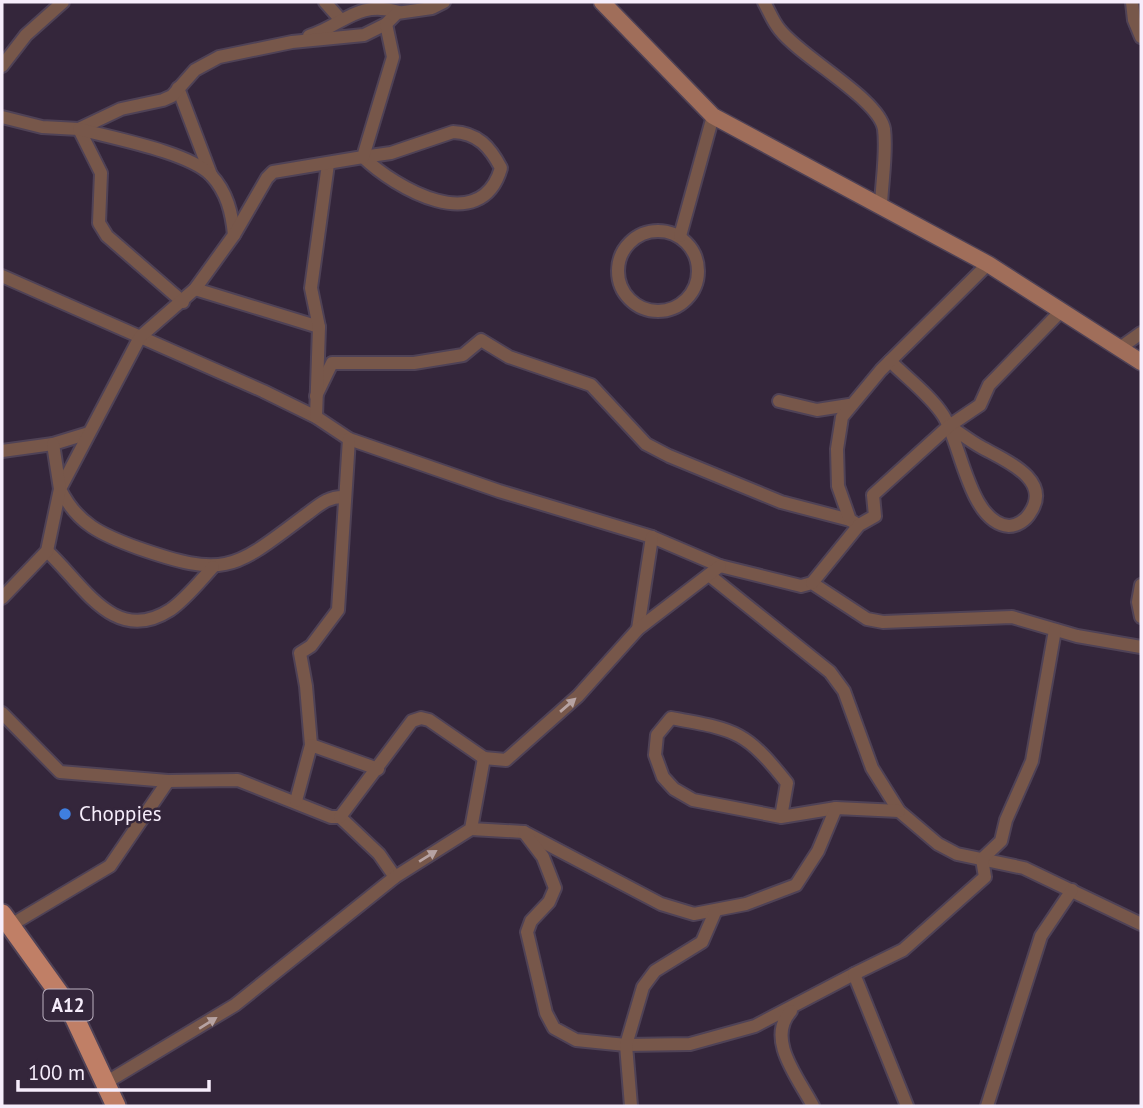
<svg xmlns="http://www.w3.org/2000/svg" width="1143" height="1108" font-family="'PT Sans',sans-serif">
  <style>
    .lines { fill: none; stroke-linecap: round; stroke-linejoin: round }
    .street-casing { stroke: #4f4256; stroke-width: 16 }
    .secondary-casing { stroke: #4f4256; stroke-width: 19 }
    .primary-casing { stroke: #4f4256; stroke-width: 23 }
    .street { stroke: #77574a; stroke-width: 12 }
    .secondary { stroke: #a06e5a; stroke-width: 16 }
    .primary { stroke: #c07f66; stroke-width: 19 }
    .oneway { fill: #b6a2a2 }
    .shop-dot { fill: #3f7fe0; stroke: #34263b; stroke-width: 2.5 }
    .labels { text-anchor: middle; stroke-width: 5; stroke-linejoin: round; paint-order: stroke }
    .shield { fill: #34263b; stroke: #bcb1c1; stroke-width: 2 }
    .shield-label { font-size: 19px; font-weight: bold; fill: #f6edfb }
    .poi-label { font-size: 21px; fill: #f6edfb; stroke: #34263b; text-anchor: start }
  </style>
  <rect width="100%" height="100%" fill="#34263b"/>
  <g class="lines">
    <g class="street-casing">
      <g id="street">
        <path d="M325,2L340,19"/>
        <path d="M764,2C769,11 773,22 780,30C802,58 879,99 884,129C887,152 882,181 881,205"/>
        <path d="M1132,2L1134,20L1141,37"/>
        <path d="M309,36C345,24 357,0 399,12L397,13"/>
        <path d="M2,66L26,35L63,2"/>
        <path d="M178,88L211,175"/>
        <path d="M2,117L42,127L79,129L121,109L163,100L172,96L195,70L219,57L292,42L364,35L386,24L397,13L432,8L444,2"/>
        <path d="M79,129L101,173L99,223L107,236L183,302"/>
        <path d="M79,129C112,138 188,152 211,175C227,192 232,213 234,235"/>
        <path d="M453,132C478,133 490,147 501,168C481,238 395,188 363,157L391,153Z"/>
        <circle cx="658" cy="271" r="40"/>
        <path d="M680,236L713,116"/>
        <path d="M2,276L263,391L316,417L349,439L499,491L652,537L720,566L801,586L812,583L867,619L883,622L1012,617L1077,636L1141,647"/>
        <path d="M195,289L319,327"/>
        <path d="M1120,348L1141,333"/>
        <path d="M890,361C907,378 930,395 943,415C961,442 969,523 1009,526C1017,526 1026,520 1030,513C1053,479 1004,460 981,447C970,441 960,433 949,426"/>
        <path d="M316,396L332,363H414L463,355L481,340L509,357L591,385L646,444L669,456L781,502L850,520"/>
        <path d="M779,401L817,410L849,405"/>
        <path d="M316,417L319,327L311,288L328,164"/>
        <path d="M2,451L53,444L89,433"/>
        <path d="M345,497C328,496 319,505 307,514C234,569 227,579 138,548C102,535 77,524 60,489L140,337L195,289L234,235L267,178L273,172L363,157L393,57L386,24"/>
        <path d="M855,523L850,520L838,486L837,449L842,417L881,370L988,264"/>
        <path d="M47,551C83,584 114,646 170,610C186,599 200,581 213,567"/>
        <path d="M709,575L830,672L844,691L872,768L899,811L938,844L957,854L1024,868L1141,924"/>
        <path d="M812,583L859,525L875,516L873,495L949,426L980,405L989,385L1061,311"/>
        <path d="M1141,585L1138,602L1141,617"/>
        <path d="M2,598L47,551L60,489L53,444"/>
        <path d="M638,629L652,537"/>
        <path d="M2,713L60,772L168,781L238,780L331,817H340L379,854L395,877"/>
        <path d="M311,745L306,686L300,653L311,646L338,610L349,439"/>
        <path d="M296,801L311,745L378,769"/>
        <path d="M340,817L412,721L421,718L429,720L484,758"/>
        <path d="M781,817L787,783C745,730 736,730 671,718L657,735L655,755L663,777L674,789L693,800L781,817L836,808"/>
        <path d="M471,829L524,832L661,904L694,914L746,904L796,885L818,851L836,808L899,811"/>
        <path d="M524,832L543,857L555,888L549,902L531,921L527,932L546,1013L554,1028L576,1040L626,1045L690,1044L755,1026L854,974"/>
        <path d="M11,925L110,866L168,781"/>
        <path d="M791,1011C765,1039 799,1079 813,1106"/>
        <path d="M107,1082L235,1005L395,877L471,829L484,758L506,760L578,696L638,629L720,566"/>
        <path d="M631,1106L626,1045L643,987L655,971L702,942L715,912"/>
        <path d="M907,1106L854,974L903,950L985,877L982,859L1001,841L1006,820L1032,761L1055,630"/>
        <path d="M987,1106L1041,936L1072,890"/>
      </g>
    </g>
    <g class="secondary-casing">
      <path id="secondary" d="M602,2L713,116L988,264L1141,362"/>
    </g>
    <g class="primary-casing">
      <path id="primary" d="M2,914L71,1010L116,1106"/>
    </g>
    <use href="#street" class="street"/>
    <use href="#secondary" class="secondary"/>
    <use href="#primary" class="primary"/>
  </g>
  <defs><path id="oneway-solid" d="M-6-.8H1V-3.2L6.5 0L1 3.2V.8H-6Z" transform="scale(1.75)"/></defs>
  <g class="oneway">
    <use href="#oneway-solid" transform="translate(568 705) rotate(-41)"/>
    <use href="#oneway-solid" transform="translate(428 856) rotate(-32)"/>
    <use href="#oneway-solid" transform="translate(208 1023) rotate(-32)"/>
  </g>
  <circle class="shop-dot" cx="65" cy="814" r="7"/>
  <g class="labels">
    <rect class="shield" x="43.5" y="989.5" width="49" height="31" rx="5"/>
    <g class="shield-label">
      <text x="68" y="1012">A12</text>
    </g>
    <g class="poi-label">
      <text x="79" y="821">Choppies</text>
    </g>
  </g>
  <rect width="1143" height="1108" fill="none" stroke="#f6edfb" stroke-width="7"/>
  <path d="M18 1080v10h191v-10" fill="none" stroke="#f6edfb" stroke-width="3.5"/>
  <text x="28" y="1080" font-size="21" fill="#f6edfb" stroke="#34263b" stroke-width="5" paint-order="stroke">100 m</text>
</svg>
